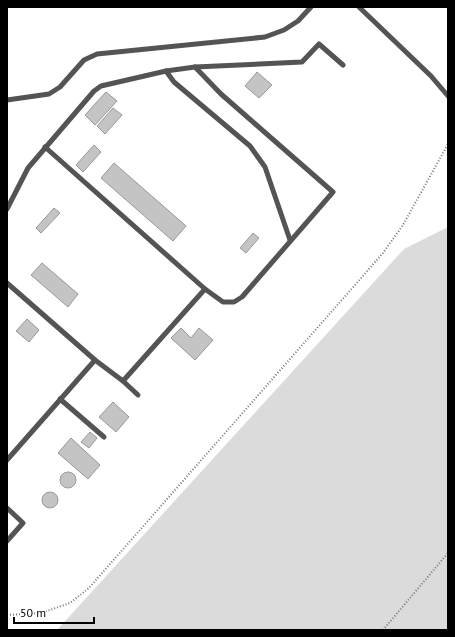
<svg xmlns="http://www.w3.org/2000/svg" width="455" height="637" font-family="'PT Sans',sans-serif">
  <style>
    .green { fill: #dbdbdb }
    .building { fill: #c4c4c4; stroke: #989898 }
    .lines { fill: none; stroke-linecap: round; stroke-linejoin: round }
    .path { stroke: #767676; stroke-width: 2; stroke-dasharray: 1 2; stroke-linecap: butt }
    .service { stroke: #545454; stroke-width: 5 }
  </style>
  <rect width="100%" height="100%" fill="#fff"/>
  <path class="green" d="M448,227V630H57L404,249Z"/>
  <g class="building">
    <path d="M257,72L272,85L259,98L245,86Z"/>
    <path d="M106,92L117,101L95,125L85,115Z"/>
    <path d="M113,108L122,115L105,134L97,126Z"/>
    <path d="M94,145L101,152L83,172L76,165Z"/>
    <path d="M114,163L186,226L173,241L101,178Z"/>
    <path d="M54,208L60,213L41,233L36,228Z"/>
    <path d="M253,233L259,238L246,253L240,248Z"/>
    <path d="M42,263L78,294L68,307L31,275Z"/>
    <path d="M27,319L39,330L29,342L16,331Z"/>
    <path d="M181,328L191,338L199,328L213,340L195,360L171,338Z"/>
    <path d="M113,402L129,417L116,432L99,417Z"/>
    <path d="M90,432L97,438L89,448L81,442Z"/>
    <path d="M71,438L100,465L88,479L58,453Z"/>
    <circle cx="68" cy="480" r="8"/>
    <circle cx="50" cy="500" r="8"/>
  </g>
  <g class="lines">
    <g class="path">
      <path d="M7,615L41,613L70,603L89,588L383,253L403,225L448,144"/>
      <path d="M383,630L448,553"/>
    </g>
    <g class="service">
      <path d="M359,7L431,76L448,96"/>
      <path d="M195,67L221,94L333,192L242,297L234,302H223L205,289"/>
      <path d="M166,71L174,82L250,146L265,167L290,240"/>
      <path d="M7,100L49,94L60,87L84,60L97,54L265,37L284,30L298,21L311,7"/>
      <path d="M45,147L205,289L123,381"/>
      <path d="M7,209L28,168L94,91L101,86L166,71L195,67L302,62L319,44L343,65"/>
      <path d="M7,283L95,360L123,381L138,395"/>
      <path d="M60,399L104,437"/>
      <path d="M7,460L95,360"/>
      <path d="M7,508L23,523L7,541"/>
    </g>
  </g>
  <rect width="455" height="637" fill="none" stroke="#000000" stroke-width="16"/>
  <path d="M14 617v6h80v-6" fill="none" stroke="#000000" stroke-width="2"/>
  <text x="20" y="617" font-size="12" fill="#000000" stroke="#ffffff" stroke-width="3" paint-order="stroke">50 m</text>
</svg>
